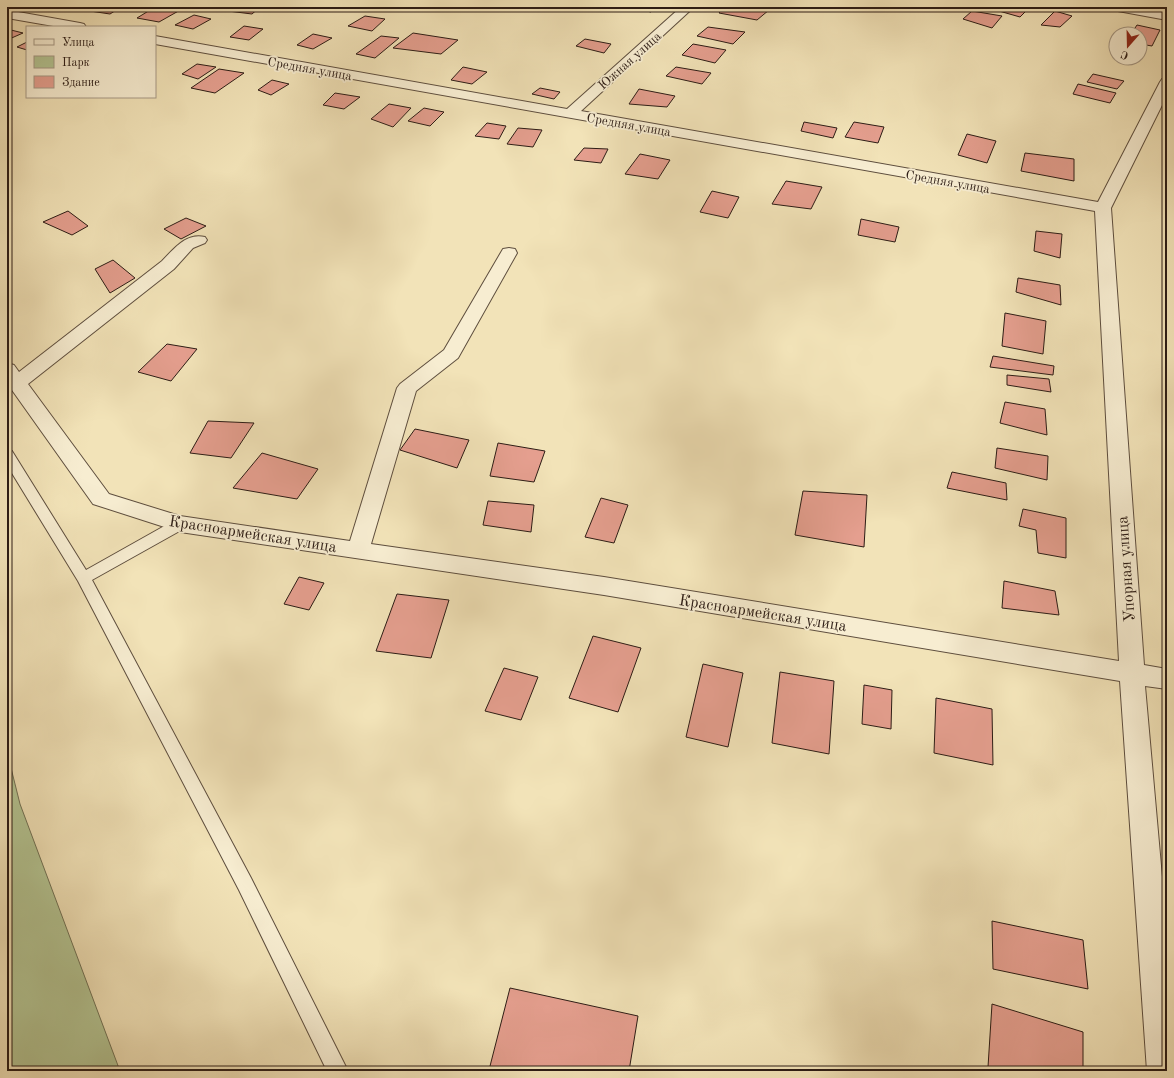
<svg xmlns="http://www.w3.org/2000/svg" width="1174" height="1078" font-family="'Old Standard TT',serif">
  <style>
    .green { fill: #b4c593; stroke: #707054 }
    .building { fill: #e59f8f; stroke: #2c1c15 }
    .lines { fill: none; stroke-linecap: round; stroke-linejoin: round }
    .service-casing { stroke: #5e4e3e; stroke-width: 2 }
    .minor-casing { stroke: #5e4e3e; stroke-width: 2 }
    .service { fill: #f7edd1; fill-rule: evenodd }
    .minor { fill: #f7edd1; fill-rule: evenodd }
    .labels { text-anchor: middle; stroke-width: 3.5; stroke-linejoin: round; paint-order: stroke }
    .far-street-label { font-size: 13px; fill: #2c1c15; stroke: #f7edd1 }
    .street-label { font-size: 16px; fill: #2c1c15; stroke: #f7edd1 }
  </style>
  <rect width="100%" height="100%" fill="#f2e3b8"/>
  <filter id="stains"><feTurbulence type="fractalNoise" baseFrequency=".005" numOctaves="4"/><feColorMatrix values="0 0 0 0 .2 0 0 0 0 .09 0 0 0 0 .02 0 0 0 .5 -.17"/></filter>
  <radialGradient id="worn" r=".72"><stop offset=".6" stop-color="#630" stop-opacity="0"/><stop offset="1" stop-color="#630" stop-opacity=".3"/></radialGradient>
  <path class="green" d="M7,752L20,804L120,1071H7Z"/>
  <g class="building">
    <path d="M98,7H121L110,14L90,11Z"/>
    <path d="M155,7H174L182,9L159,22L137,18Z"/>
    <path d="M235,7H260L252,14L228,11Z"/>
    <path d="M628,7H656L651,12Z"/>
    <path d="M724,7H755L769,10L757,20L719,13Z"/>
    <path d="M1003,7H1030L1020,17L999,11Z"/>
    <path d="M972,11L1002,16L992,28L963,19Z"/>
    <path d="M1055,11L1072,16L1060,27L1041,25Z"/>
    <path d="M194,15L211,19L193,29L175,25Z"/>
    <path d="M365,16L385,19L372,31L348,26Z"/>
    <path d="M1137,25L1160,30L1152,46L1140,44V34H1131Z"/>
    <path d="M244,26L263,29L249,40L230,37Z"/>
    <path d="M708,27L745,32L733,44L697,36Z"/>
    <path d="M11,30L23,33L7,40V31Z"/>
    <path d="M413,33L458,40L441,54L393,48Z"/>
    <path d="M313,34L332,38L313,49L297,45Z"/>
    <path d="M381,36L399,38L375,58L356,54Z"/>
    <path d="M585,39L611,44L604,53L576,46Z"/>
    <path d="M27,42V50L17,47Z"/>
    <path d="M693,44L726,50L715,63L682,55Z"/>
    <path d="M197,64L216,67L198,79L182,74Z"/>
    <path d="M463,67L487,72L472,84L451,80Z"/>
    <path d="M676,67L711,73L702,84L666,76Z"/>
    <path d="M219,69L244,73L215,93L191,88Z"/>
    <path d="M1093,74L1124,81L1117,89L1087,82Z"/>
    <path d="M272,80L289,84L271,95L258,90Z"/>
    <path d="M1078,84L1116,93L1110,103L1073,94Z"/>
    <path d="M540,88L560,92L554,99L532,94Z"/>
    <path d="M639,89L675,96L667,107L629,104Z"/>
    <path d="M335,93L360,97L344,109L323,105Z"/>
    <path d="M389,104L411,108L393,127L371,119Z"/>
    <path d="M424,108L444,112L430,126L408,121Z"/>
    <path d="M804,122L837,128L833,138L801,131Z"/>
    <path d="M854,122L884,127L878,143L845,137Z"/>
    <path d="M487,123L506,126L499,139L475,136Z"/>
    <path d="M518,128L542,130L533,147L507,144Z"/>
    <path d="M967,134L996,141L987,163L958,155Z"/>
    <path d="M584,148L608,149L601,163L574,160Z"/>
    <path d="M1025,153L1074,159V181L1021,171Z"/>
    <path d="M640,154L670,160L658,179L625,174Z"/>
    <path d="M786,181L822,187L811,209L772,204Z"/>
    <path d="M712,191L739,197L728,218L700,212Z"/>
    <path d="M68,211L88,226L72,235L43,222Z"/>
    <path d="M186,218L206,226L181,239L164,229Z"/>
    <path d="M861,219L899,227L895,242L858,235Z"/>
    <path d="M1036,231L1062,234L1060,258L1034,251Z"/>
    <path d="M113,260L135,278L110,293L95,269Z"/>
    <path d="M1018,278L1060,285L1061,305L1016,292Z"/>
    <path d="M1005,313L1046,321L1043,354L1002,346Z"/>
    <path d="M167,344L197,349L171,381L138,372Z"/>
    <path d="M993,356L1054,366L1053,375L990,367Z"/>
    <path d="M1007,375L1049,379L1051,392L1007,385Z"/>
    <path d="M1005,402L1045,409L1047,435L1000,423Z"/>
    <path d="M208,421L254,423L231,458L190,453Z"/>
    <path d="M415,429L469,440L457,468L400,450Z"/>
    <path d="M498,443L545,451L534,482L490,476Z"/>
    <path d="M997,448L1048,456L1047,480L995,468Z"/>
    <path d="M262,453L318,469L297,499L233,488Z"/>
    <path d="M952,472L1006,483L1007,500L947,488Z"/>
    <path d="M803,491L867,495L864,547L795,535Z"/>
    <path d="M601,498L628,505L614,543L585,537Z"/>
    <path d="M488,501L534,505L531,532L483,525Z"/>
    <path d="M1023,509L1066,518V558L1038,553L1036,530L1019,526Z"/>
    <path d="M299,577L324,583L309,610L284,604Z"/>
    <path d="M1004,581L1055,591L1059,615L1002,608Z"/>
    <path d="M397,594L449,600L431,658L376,651Z"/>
    <path d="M593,636L641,648L618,712L569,698Z"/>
    <path d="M703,664L743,673L728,747L686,737Z"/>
    <path d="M504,668L538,677L521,720L485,711Z"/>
    <path d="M780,672L834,681L829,754L772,743Z"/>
    <path d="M864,685L892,690L891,729L862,724Z"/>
    <path d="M936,698L992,709L993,765L934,753Z"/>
    <path d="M992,921L1083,940L1088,989L993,969Z"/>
    <path d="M510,988L638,1016L629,1071L489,1070Z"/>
    <path d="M992,1004L1083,1032V1071H999L988,1067Z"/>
  </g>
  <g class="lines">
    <g class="service-casing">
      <path id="service" d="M7,450L12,451L86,570L175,520L180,519L185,520L187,524L185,528L92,580L251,878L348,1071H327L239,890L78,581L7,465Z"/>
    </g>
    <g class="minor-casing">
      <g id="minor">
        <path d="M681,7H694L581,111L1098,202L1160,82L1162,79L1167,78V95L1111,208L1144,665L1167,669V689L1145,686L1167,933V1071H1147L1120,681L604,595L180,532L93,504L7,383V363L14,365L19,372L162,261C173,250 186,232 205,237L207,240L205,243L193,248L174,269L28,384L109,494L180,516L350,541L397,388L400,384L444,350L503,249L509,248L515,249L517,253L458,358L416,391L371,544L604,577L1119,661L1095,211L155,44V36L567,109Z"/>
        <path d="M1112,7H1138L1167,12V20L1118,11L1114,10Z"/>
        <path d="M7,10L80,23L84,24L86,27H59L7,18Z"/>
      </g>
    </g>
    <use href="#service" class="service"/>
    <use href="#minor" class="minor"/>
  </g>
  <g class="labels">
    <g class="far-street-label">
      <text transform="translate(629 60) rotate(-42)" y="5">Южная улица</text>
      <text transform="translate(310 68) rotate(10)" y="5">Средняя улица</text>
      <text transform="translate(629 124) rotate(10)" y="5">Средняя улица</text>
      <text transform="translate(948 181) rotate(10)" y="5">Средняя улица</text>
    </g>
    <g class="street-label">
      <text transform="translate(253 533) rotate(9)" y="6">Красноармейская улица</text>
      <text transform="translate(1125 569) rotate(-94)" y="6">Упорная улица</text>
      <text transform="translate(763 612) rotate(9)" y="6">Красноармейская улица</text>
    </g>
  </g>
  <rect width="1174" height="1078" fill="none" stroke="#f2e3b8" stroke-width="24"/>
  <rect x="8" y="8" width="1158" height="1062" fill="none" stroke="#2c1c15" stroke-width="2"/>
  <rect x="12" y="12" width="1150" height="1054" fill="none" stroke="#2c1c15"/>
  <rect x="26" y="26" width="130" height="72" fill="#f7edd1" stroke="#a69986"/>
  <rect x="34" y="39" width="20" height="6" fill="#f7edd1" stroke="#a69986"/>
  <text x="62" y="46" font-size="12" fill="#2c1c15">Улица</text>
  <rect x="34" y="56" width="20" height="12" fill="#b4c593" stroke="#a69986"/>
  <text x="62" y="66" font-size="12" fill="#2c1c15">Парк</text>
  <rect x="34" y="76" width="20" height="12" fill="#e59f8f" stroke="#a69986"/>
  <text x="62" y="86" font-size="12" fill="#2c1c15">Здание</text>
  <g transform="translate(1128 46) rotate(200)"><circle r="19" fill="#f7edd1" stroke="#a69986"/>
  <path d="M0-3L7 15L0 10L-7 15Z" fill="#8f2418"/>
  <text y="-6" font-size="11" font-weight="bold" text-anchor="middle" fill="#2c1c15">С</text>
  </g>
  <rect width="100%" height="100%" filter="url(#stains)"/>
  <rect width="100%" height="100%" fill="url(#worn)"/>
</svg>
